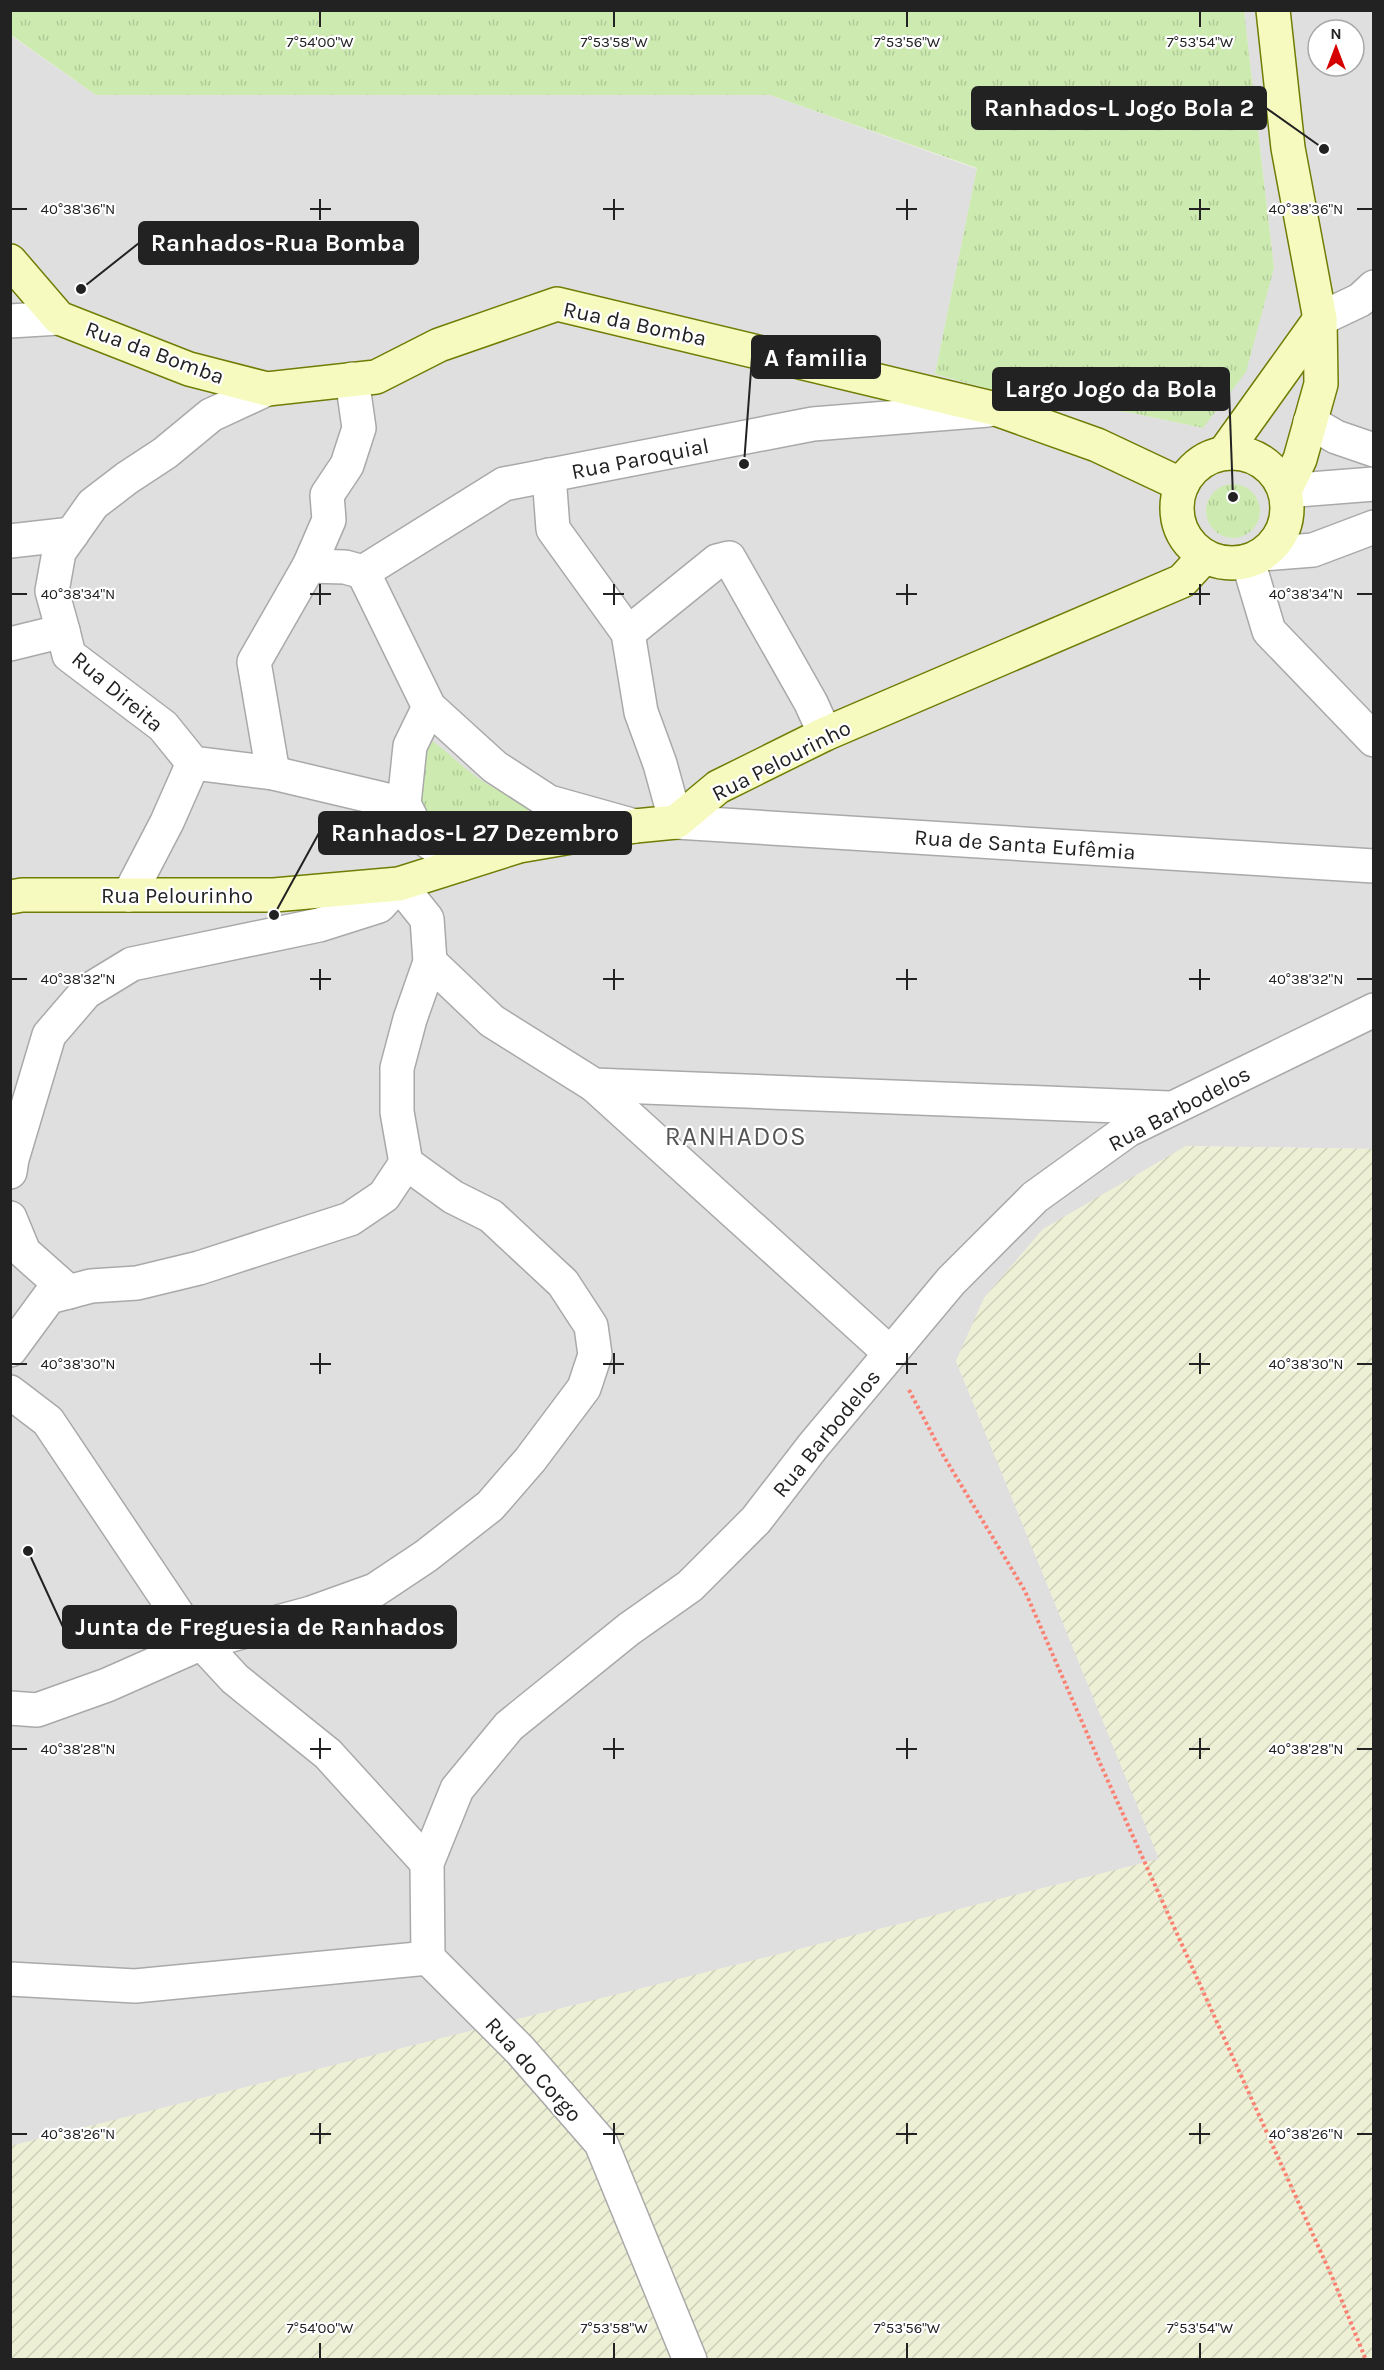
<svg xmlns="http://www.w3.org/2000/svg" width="1384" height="2370" font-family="Karla,sans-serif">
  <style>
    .residential { fill: #e0dfdf; fill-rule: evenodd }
    .farmland { fill: url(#farmland-furrows) }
    .grass { fill: url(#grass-tufts) }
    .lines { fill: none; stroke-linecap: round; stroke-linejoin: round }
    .street-casing { stroke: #a9a9a9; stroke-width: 36 }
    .secondary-casing { stroke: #707d05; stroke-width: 36 }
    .path { stroke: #fa8072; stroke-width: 4; stroke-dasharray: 3 3; stroke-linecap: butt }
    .street { stroke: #fff; stroke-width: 33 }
    .secondary { stroke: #f7fabf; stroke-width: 33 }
    .ticks { fill: none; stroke: #222; stroke-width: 2 }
    .labels { text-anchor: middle; stroke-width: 4.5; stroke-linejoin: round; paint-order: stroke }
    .street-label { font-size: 22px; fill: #222; stroke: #fff }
    .quarter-label { font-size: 26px; letter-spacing: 1.5px; fill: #555; stroke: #fff }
    .ticks-label { font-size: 15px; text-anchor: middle; fill: #222; stroke: #fff; stroke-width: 4.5; stroke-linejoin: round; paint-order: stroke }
    .leader { fill: none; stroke: #222; stroke-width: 2 }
    .callout-dot { fill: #222; stroke: #fff; stroke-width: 2 }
    .callout { fill: #222; stroke: #222; stroke-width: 2 }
    .callout-label { font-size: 24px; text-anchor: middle; font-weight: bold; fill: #fff }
  </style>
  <defs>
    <pattern id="farmland-furrows" width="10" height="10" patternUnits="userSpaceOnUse" patternTransform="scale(1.5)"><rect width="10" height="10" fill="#eef0d5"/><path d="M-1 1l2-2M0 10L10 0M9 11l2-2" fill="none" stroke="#ccceb7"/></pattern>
    <pattern id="grass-tufts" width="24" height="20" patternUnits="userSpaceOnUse" patternTransform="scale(1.5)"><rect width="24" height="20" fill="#cdebb0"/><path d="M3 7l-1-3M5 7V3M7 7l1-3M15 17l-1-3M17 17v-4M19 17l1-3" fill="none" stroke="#b0c997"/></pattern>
  </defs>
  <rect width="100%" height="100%" fill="#f2efe9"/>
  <path class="residential" d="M1244,11H1373V1149L1186,1146L956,1361L1160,1859L11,2146L10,35L96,95H770L977,169L935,374L1018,397L1132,413L1203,428L1274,268ZM1318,30H1354V66H1318Z"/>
  <path class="farmland" d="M1186,1146L1373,1149V2359H11L10,2146L1159,1859L956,1361L984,1298L1043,1229Z"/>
  <g class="grass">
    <path d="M11,10L1244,11L1274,268L1246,372L1203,428L1132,413L1018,397L935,374L977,168L770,95H96L11,35Z"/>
    <circle cx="1233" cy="511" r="27"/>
    <path d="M427,739L434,742C452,756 469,773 487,784C510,797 525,798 540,823L523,836L473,827H423L415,768Z"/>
  </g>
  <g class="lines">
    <g class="street-casing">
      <g id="street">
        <path d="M1320,319L1360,300L1374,287"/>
        <path d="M10,321L59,318"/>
        <path d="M1310,422L1336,437L1374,450"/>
        <path d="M549,475L553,529L628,633L641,712L660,764L676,822L1374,866"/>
        <path d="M1285,491L1374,484"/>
        <path d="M10,541L72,534"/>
        <path d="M1263,554L1313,550L1374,527"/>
        <path d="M1248,561L1269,631L1374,740"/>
        <path d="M309,566L345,567L363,572L504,484L813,424L988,410"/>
        <path d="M363,572L429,707L495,767L549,802L635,826"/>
        <path d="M63,631L52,591L59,552L93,504L127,478L165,453L211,415L267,389"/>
        <path d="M628,633L717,561L729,558L811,703L825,734"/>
        <path d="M10,644L63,631L69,655L163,726L193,763L273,773L404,804"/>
        <path d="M429,707L410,746L404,804L420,836L462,864"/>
        <path d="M273,773L254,662L309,566L329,520L327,495L347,465L359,428L352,379"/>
        <path d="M129,895L167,822L193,763"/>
        <path d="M430,962L492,1021L594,1085L1169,1108"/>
        <path d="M594,1085L890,1353"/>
        <path d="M10,1172L12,1159L49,1035L86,992L132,964L319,925L379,906L399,884L427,919L430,962L410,1019L397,1068V1112L406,1163L453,1197L491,1216L563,1283L591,1326L595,1355L584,1388L530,1460L490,1506L426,1556L375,1590L311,1613L202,1643L107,1685L37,1710L10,1708"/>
        <path d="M10,1218L24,1252L69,1292"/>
        <path d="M10,1350L49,1297L91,1286L137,1283L199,1268L350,1219L384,1196L406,1163"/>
        <path d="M10,1392L48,1421L184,1624L235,1679L328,1754L427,1863"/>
        <path d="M428,1958L427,1863L457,1789L509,1726L629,1629L690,1586L756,1520L813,1446L951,1281L1035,1197L1128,1130L1374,1010"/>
        <path d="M428,1958L520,2050L601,2143L690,2360"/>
        <path d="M10,1979L135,1986L428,1958"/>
      </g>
    </g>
    <g class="secondary-casing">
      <g id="secondary">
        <path d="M1273,10L1288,148L1320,319L1321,384L1300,459L1285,491"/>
        <path d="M10,261L59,318L189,369L267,389L376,377L439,345L557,304L996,409L1097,445L1182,485"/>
        <circle cx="1232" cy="508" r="55"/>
        <path d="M1224,453L1320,319"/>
        <path d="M10,897L22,895H274L399,884L519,846L635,826L676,822L718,787L825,734L1182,581L1204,557"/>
      </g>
    </g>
    <path class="path" d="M909,1390L943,1455L1025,1591L1103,1770L1333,2279L1366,2360"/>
    <use href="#street" class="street"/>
    <use href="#secondary" class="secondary"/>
  </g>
  <path class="ticks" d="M320,12V27M614,12V27M907,12V27M1200,12V27M320,199V220M614,199V220M907,199V220M1200,199V220M12,209H27M310,209H331M603,209H624M896,209H917M1189,209H1210M1357,209H1372M320,584V605M614,584V605M907,584V605M1200,584V605M12,594H27M310,594H331M603,594H624M896,594H917M1189,594H1210M1357,594H1372M320,969V990M614,969V990M907,969V990M1200,969V990M12,979H27M310,979H331M603,979H624M896,979H917M1189,979H1210M1357,979H1372M320,1353V1374M614,1353V1374M907,1353V1374M1200,1353V1374M12,1364H27M310,1364H331M603,1364H624M896,1364H917M1189,1364H1210M1357,1364H1372M320,1738V1759M614,1738V1759M907,1738V1759M1200,1738V1759M12,1749H27M310,1749H331M603,1749H624M896,1749H917M1189,1749H1210M1357,1749H1372M320,2123V2144M614,2123V2144M907,2123V2144M1200,2123V2144M12,2134H27M310,2134H331M603,2134H624M896,2134H917M1189,2134H1210M1357,2134H1372M320,2343V2358M614,2343V2358M907,2343V2358M1200,2343V2358"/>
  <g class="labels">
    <g class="street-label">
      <text transform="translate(635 323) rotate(12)" y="8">Rua da Bomba</text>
      <text transform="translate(155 352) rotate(20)" y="8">Rua da Bomba</text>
      <text transform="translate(640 458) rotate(-11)" y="8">Rua Paroquial</text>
      <text transform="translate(118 691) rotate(40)" y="8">Rua Direita</text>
      <text transform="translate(781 760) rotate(-27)" y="8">Rua Pelourinho</text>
      <text transform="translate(1025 844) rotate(4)" y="8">Rua de Santa Eufêmia</text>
      <text x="177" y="903">Rua Pelourinho</text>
      <text transform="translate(1179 1108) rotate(-28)" y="8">Rua Barbodelos</text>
      <text transform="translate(826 1433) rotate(-51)" y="8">Rua Barbodelos</text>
      <text transform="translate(534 2069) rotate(48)" y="8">Rua do Corgo</text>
    </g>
    <g class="quarter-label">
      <text x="736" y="1145">RANHADOS</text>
    </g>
  </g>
  <g class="ticks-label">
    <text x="320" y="47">7°54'00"W</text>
    <text x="614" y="47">7°53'58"W</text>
    <text x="907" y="47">7°53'56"W</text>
    <text x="1200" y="47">7°53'54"W</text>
    <text x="78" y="214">40°38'36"N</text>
    <text x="1306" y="214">40°38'36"N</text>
    <text x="78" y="599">40°38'34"N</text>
    <text x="1306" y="599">40°38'34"N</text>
    <text x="78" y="984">40°38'32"N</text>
    <text x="1306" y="984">40°38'32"N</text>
    <text x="78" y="1369">40°38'30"N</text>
    <text x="1306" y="1369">40°38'30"N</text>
    <text x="78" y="1754">40°38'28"N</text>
    <text x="1306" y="1754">40°38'28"N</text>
    <text x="78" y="2139">40°38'26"N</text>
    <text x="1306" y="2139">40°38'26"N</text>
    <text x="320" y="2333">7°54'00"W</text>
    <text x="614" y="2333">7°53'58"W</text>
    <text x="907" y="2333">7°53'56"W</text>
    <text x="1200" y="2333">7°53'54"W</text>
  </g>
  <path class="leader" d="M1324 149L1266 108M81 289L139 243M744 464L752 357M1233 497L1229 389M274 915L319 833M28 1551L63 1627"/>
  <g class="callout-dot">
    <circle cx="1324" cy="149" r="6"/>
    <circle cx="81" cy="289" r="6"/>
    <circle cx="744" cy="464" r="6"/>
    <circle cx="1233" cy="497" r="6"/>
    <circle cx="274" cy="915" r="6"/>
    <circle cx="28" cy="1551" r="6"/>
  </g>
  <g class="callout">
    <rect x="972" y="87" width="294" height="42" rx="6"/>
    <rect x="139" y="222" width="279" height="42" rx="6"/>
    <rect x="752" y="336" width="128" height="42" rx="6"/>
    <rect x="993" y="368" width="236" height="42" rx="6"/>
    <rect x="319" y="812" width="312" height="42" rx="6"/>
    <rect x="63" y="1606" width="393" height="42" rx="6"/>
  </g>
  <g class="callout-label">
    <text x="1119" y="116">Ranhados-L Jogo Bola 2</text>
    <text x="278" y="251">Ranhados-Rua Bomba</text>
    <text x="816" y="366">A familia</text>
    <text x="1111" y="397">Largo Jogo da Bola</text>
    <text x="475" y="841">Ranhados-L 27 Dezembro</text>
    <text x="260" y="1635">Junta de Freguesia de Ranhados</text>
  </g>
  <rect width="1384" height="2370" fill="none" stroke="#222222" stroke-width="24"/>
  <g transform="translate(1336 48)"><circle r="28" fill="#ffffff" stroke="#a7a7a7" stroke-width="1.5"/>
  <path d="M0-4.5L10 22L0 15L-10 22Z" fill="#d40000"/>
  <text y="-9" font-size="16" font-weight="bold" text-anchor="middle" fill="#222222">N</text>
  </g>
</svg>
